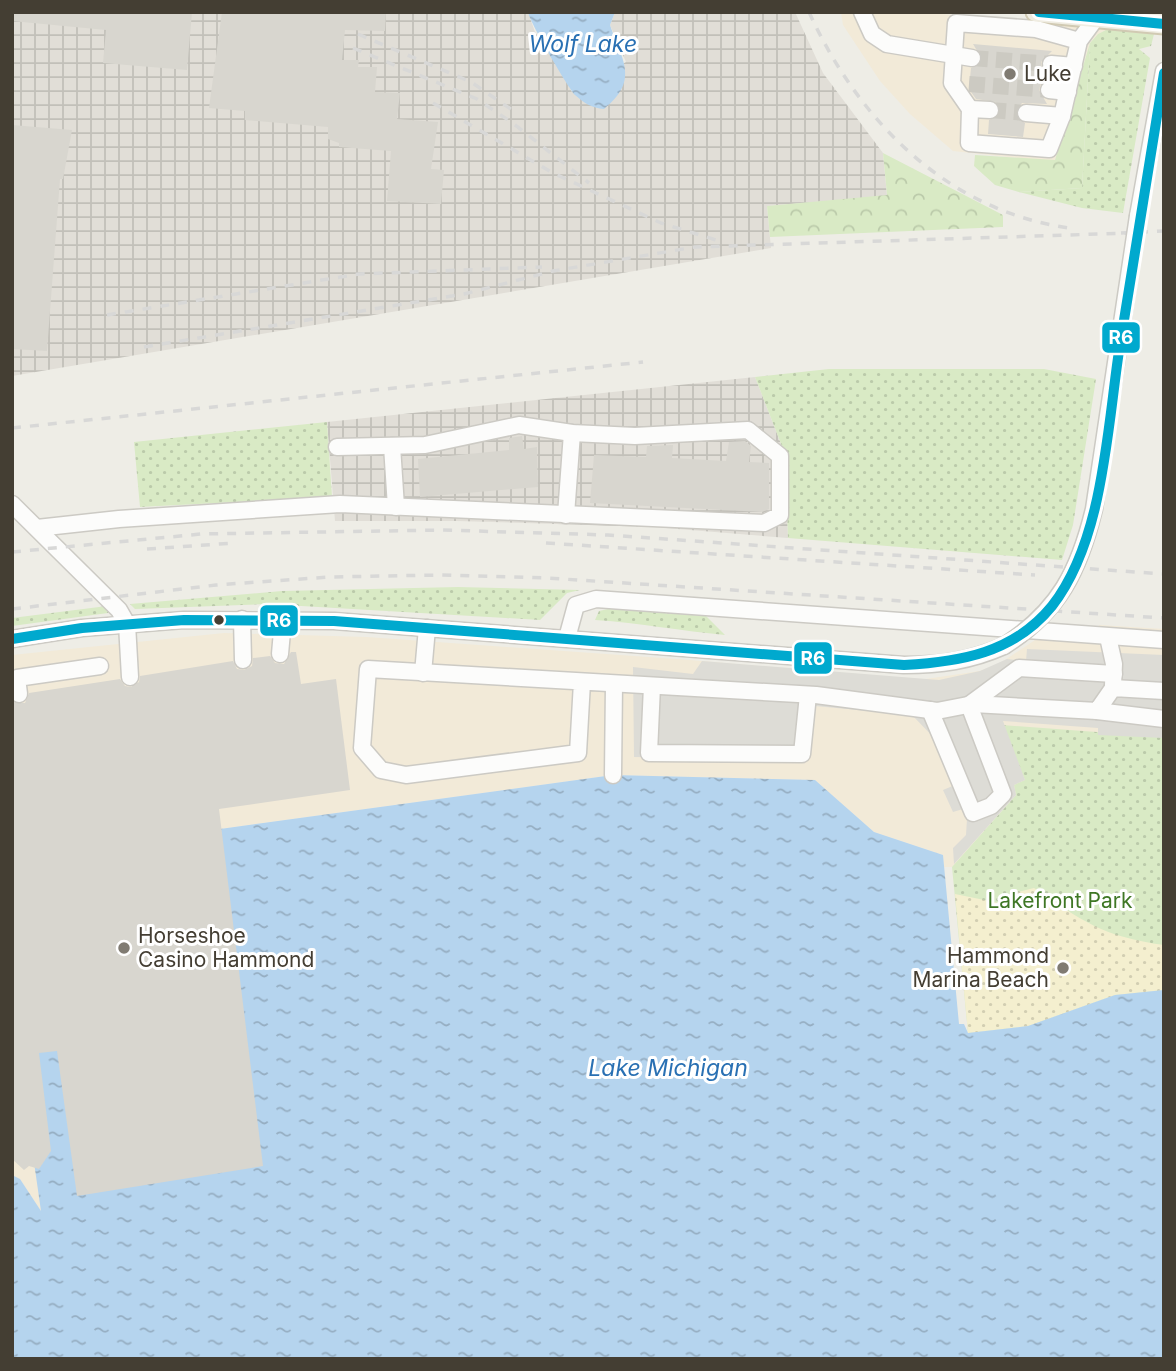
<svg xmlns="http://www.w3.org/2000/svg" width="1176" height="1371" font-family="Inter,sans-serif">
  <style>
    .commercial { fill: #f2ead8 }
    .industrial { fill: url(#industrial-grid) }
    .green { fill: url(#green-dots) }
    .forest { fill: url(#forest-crowns) }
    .sand { fill: url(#sand-dots) }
    .parking { fill: #dddcd6 }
    .water { fill: url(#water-ripples) }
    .building { fill: #d8d6cf }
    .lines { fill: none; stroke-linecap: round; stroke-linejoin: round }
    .minor-tunnel { stroke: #cccac2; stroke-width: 16; stroke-dasharray: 16 8; stroke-linecap: butt }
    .minor-casing { stroke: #cccac4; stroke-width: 19 }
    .major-casing { stroke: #d1cab3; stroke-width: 23 }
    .minor { stroke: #fcfcfb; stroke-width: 16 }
    .major { stroke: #f0ede2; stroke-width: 19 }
    .rail { stroke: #d8d8d7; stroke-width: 3.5; stroke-dasharray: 9 9; stroke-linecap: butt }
    .minor-bridge-casing { stroke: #cccac4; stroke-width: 19; stroke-linecap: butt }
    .minor-bridge { stroke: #fcfcfb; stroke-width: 16 }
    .bus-1-casing { stroke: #fff; stroke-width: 16 }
    .bus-1 { stroke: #00a9ce; stroke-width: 10 }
    .poi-dot { fill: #807b72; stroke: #fff; stroke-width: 2.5 }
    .bus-dot { fill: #443e33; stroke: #fff; stroke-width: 2.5 }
    .labels { text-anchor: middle; stroke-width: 6; stroke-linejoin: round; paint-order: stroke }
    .poi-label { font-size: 21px; fill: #443e33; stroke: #fff; text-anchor: start }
    .park-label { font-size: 21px; fill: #3f7725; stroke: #fff }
    .water-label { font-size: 23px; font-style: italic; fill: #2970b3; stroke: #fff }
    .line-badge { stroke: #fff; stroke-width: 2.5 }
    .badge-label { font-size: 19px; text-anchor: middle; font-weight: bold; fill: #fff }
  </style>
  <defs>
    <pattern id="industrial-grid" width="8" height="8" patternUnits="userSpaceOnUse" patternTransform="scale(1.75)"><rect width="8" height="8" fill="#e1ded7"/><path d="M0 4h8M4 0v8" fill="none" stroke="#c2c0b9"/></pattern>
    <pattern id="green-dots" width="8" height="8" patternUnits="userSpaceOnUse" patternTransform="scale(1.75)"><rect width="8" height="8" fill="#d9eac5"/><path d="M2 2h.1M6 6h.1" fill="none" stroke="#bbcaaa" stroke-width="1.8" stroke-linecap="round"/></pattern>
    <pattern id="forest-crowns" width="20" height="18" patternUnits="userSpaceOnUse" patternTransform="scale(1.75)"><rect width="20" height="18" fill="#d9eac5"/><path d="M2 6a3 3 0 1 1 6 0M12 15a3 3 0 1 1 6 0" fill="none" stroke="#bbcaaa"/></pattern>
    <pattern id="sand-dots" width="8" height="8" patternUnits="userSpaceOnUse" patternTransform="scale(1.75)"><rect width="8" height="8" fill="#f4efcf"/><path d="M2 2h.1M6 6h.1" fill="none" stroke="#d2ceb2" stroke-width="1.8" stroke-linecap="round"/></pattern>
    <pattern id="water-ripples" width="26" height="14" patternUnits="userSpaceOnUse" patternTransform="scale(1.75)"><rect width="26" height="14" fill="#b5d4ee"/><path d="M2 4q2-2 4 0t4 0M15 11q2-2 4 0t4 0" fill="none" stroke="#95adc1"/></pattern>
  </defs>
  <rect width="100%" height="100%" fill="#eeede6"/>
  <g class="commercial">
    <path d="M841,12H921L1108,29L1098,34L1090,43L1055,160L1047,161L953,151L910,114L880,81L843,25Z"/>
    <path d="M1099,625L1164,629V737L1016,795L952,867H944L943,855L874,832L815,780L613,775L220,829L12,865V655L224,633L367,637L690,660L919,680L980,671L999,664L1038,638L1097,642Z"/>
    <path d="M12,1009L42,1213L20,1179L12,1175Z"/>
  </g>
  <g class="industrial">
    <path d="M12,12H528L535,32L554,58L572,92L626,62L610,25L615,12H795L823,73L883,153L887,196L767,206L771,248L12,376Z"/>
    <path d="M755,377L785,454L788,538L653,527L457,521H335L327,422Z"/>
  </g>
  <g class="green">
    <path d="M1108,29L1154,34L1151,46L1139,49L1150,58L1123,213L1082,208L1019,192L1082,188L1090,43L1098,34Z"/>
    <path d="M829,369H1044L1096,379L1073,525L1062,560L788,538L785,454L755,377Z"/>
    <path d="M327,422L332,497L140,507L134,442Z"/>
    <path d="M458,587L580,590L567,593L540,620L267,604L135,609L130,604L282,591Z"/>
    <path d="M107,606L108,613L12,626V618Z"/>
    <path d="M608,609L706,616L725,635C682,631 640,623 595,620L599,611Z"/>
    <path d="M1002,725L1164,737V990L1115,995L1028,1026L968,1033L952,867L1016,795L1014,785L1025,780Z"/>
  </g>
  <g class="forest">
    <path d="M1090,43L1082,188L1019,192L995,185L974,166L975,155L1055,160Z"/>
    <path d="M883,153L1003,215V227L770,237L767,206L887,195Z"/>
  </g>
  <path class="sand" d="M1034,888C1082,921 1104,937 1164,945V990L1115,995L1028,1026L968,1033L955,894L999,903L1018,892Z"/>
  <path class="parking" d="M1027,649L1164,655V738L1098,735V728L1003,721L1025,780L1014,785L1016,795L954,864L953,848L966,835L967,819L963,809L953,812L943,790L955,785L940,744L912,715L815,706L808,761L634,757L633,667L693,674L702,661L939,680L980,671L1007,659L1026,661Z"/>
  <g class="water">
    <path d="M528,12H615L610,25C622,60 640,80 604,109C592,108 584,103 575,95C569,89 529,21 528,12Z"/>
    <path d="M613,775L815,780L874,832L943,855L959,1024H964L968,1033L1028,1026L1115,995L1164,990V1359H12V1175L20,1179L41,1211L12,1009L220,829Z"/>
  </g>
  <g class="building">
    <path d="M12,12H192L187,70L103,63L106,30L12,21Z"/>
    <path d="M222,12H386L385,31L345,30L342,60H359L358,67H377L375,92L400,93L397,119L438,122L431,169L444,170L441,204L387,201L391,151L339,147V143L328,139V127L245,120V111L209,108Z"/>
    <path d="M973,44L1052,51L1041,62L1042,69L1050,74V80L1041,83L1039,90L1047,104L1022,103L1016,111L1017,118L1025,123L1023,137L988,134L989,120L998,116L1000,110L996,102L976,99L969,89L971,68L980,65L982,59Z"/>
    <path d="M12,125L72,130L63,179H60L47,351L12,349Z"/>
    <path d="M522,436L524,449L537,447L538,487L420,497L418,459L509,450V438Z"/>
    <path d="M745,441L751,446L749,462L769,463V509L762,512L590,503L594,455L646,457L647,446L673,445L672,458L726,461L729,442Z"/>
    <path d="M291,652H296L301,684L336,679L350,790L219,809L263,1166L77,1196L57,1051L39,1053L51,1151L39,1169L29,1166L24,1170L12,1159V702L25,703L29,693L120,679L125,686L131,687L139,682L140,676L233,661L237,669L244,670L252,666L253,658L270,656L275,663L284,664Z"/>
  </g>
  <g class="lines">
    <g class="minor-tunnel">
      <path d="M972,58L1051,64"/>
      <path d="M969,84L1049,90"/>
      <path d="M990,110L1026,113"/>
    </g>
    <g class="minor-casing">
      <g id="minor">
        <path d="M862,12L872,34L887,44L972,58"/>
        <path d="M1079,41L1036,29L956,23L952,83L970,109L969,143L1049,149L1062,116L1079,41L1096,18"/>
        <path d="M1051,64L1074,66"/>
        <path d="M1049,90L1068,92"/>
        <path d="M970,109L990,110"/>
        <path d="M1026,113L1062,116"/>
        <path d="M1138,216L1164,71"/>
        <path d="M392,446L396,507"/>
        <path d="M12,504L119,610L127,624L130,677"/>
        <path d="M566,515L572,433"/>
        <path d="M37,528L119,519L340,504L764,523L780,515V456L748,430L635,436L572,433L519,425L425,445L337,447"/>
        <path d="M242,619L243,660"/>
        <path d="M1108,637L1114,664L1113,685"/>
        <path d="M567,638L576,605L596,599L1164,640"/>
        <path d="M12,639L82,628L184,620L334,621L904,665C940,665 970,661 1004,646"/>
        <path d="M280,654L283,620"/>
        <path d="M423,673L427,628"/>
        <path d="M582,682L578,753L406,775L381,770L362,748L368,669L816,695L937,711L973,704L1097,711L1113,688L1164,691"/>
        <path d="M652,686L649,753L802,754L808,695"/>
        <path d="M19,694L17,678L100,666"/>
        <path d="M930,710L973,813L991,806L1003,794L969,705L1019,668L1114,674"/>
        <path d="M1097,711L1164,719"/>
        <path d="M613,775L614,684"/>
      </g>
    </g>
    <g class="major-casing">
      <path id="major" d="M1036,12L1164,24"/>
    </g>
    <use href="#minor" class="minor"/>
    <use href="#major" class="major"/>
    <g class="rail">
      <path d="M809,12C858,120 947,211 1069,228"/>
      <path d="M358,34L471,82L515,112"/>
      <path d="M353,48L477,99L514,124L589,183"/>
      <path d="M433,103L553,173L661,223L716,240"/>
      <path d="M1121,233L1164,231"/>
      <path d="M107,315L359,274L542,267"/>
      <path d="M144,347L464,294L553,271L695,247L1130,233"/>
      <path d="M12,428L643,362"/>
      <path d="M546,543L1035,575"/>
      <path d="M147,549L234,543"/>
      <path d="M12,552L201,534L442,530L608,535L1164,574"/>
      <path d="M12,609L216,585L329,577L441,575L547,578L1164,618"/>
    </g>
    <g class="minor-bridge-casing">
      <path id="minor-bridge" d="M1004,646C1059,611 1079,571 1094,509L1138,216"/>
    </g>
    <use href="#minor-bridge" class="minor-bridge"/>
    <g class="bus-1-casing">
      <g id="bus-1">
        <path d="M1039,12L1164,24"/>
        <path d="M12,639L82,628L184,620L334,621L904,665C960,662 1014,653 1052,606C1103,541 1107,431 1119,351C1134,258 1149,165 1164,73"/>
      </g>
    </g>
    <use href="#bus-1" class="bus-1"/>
  </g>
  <g class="poi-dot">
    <circle cx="1010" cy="74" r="7"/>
    <circle cx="124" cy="948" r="7"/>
    <circle cx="1063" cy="968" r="7"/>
  </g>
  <circle class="bus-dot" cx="219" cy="620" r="6"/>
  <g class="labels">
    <g class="poi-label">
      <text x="1024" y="81">Luke</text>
      <text x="138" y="943">Horseshoe<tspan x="138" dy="24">Casino Hammond</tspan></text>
      <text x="1049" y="963" text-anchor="end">Hammond<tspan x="1049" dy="24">Marina Beach</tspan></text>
    </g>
    <g class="park-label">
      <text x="1060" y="908">Lakefront Park</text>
    </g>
    <g class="water-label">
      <text x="583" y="52">Wolf Lake</text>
      <text x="668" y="1076">Lake Michigan</text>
    </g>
  </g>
  <g class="line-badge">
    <rect x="1101" y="321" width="40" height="33" rx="7" fill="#00a9ce"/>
    <rect x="259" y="604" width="40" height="33" rx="7" fill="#00a9ce"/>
    <rect x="793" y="641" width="40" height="34" rx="7" fill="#00a9ce"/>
  </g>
  <g class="badge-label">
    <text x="1121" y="344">R6</text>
    <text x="279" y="627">R6</text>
    <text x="813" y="665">R6</text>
  </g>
  <rect width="1176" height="1371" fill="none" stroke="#443e33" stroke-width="28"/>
</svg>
